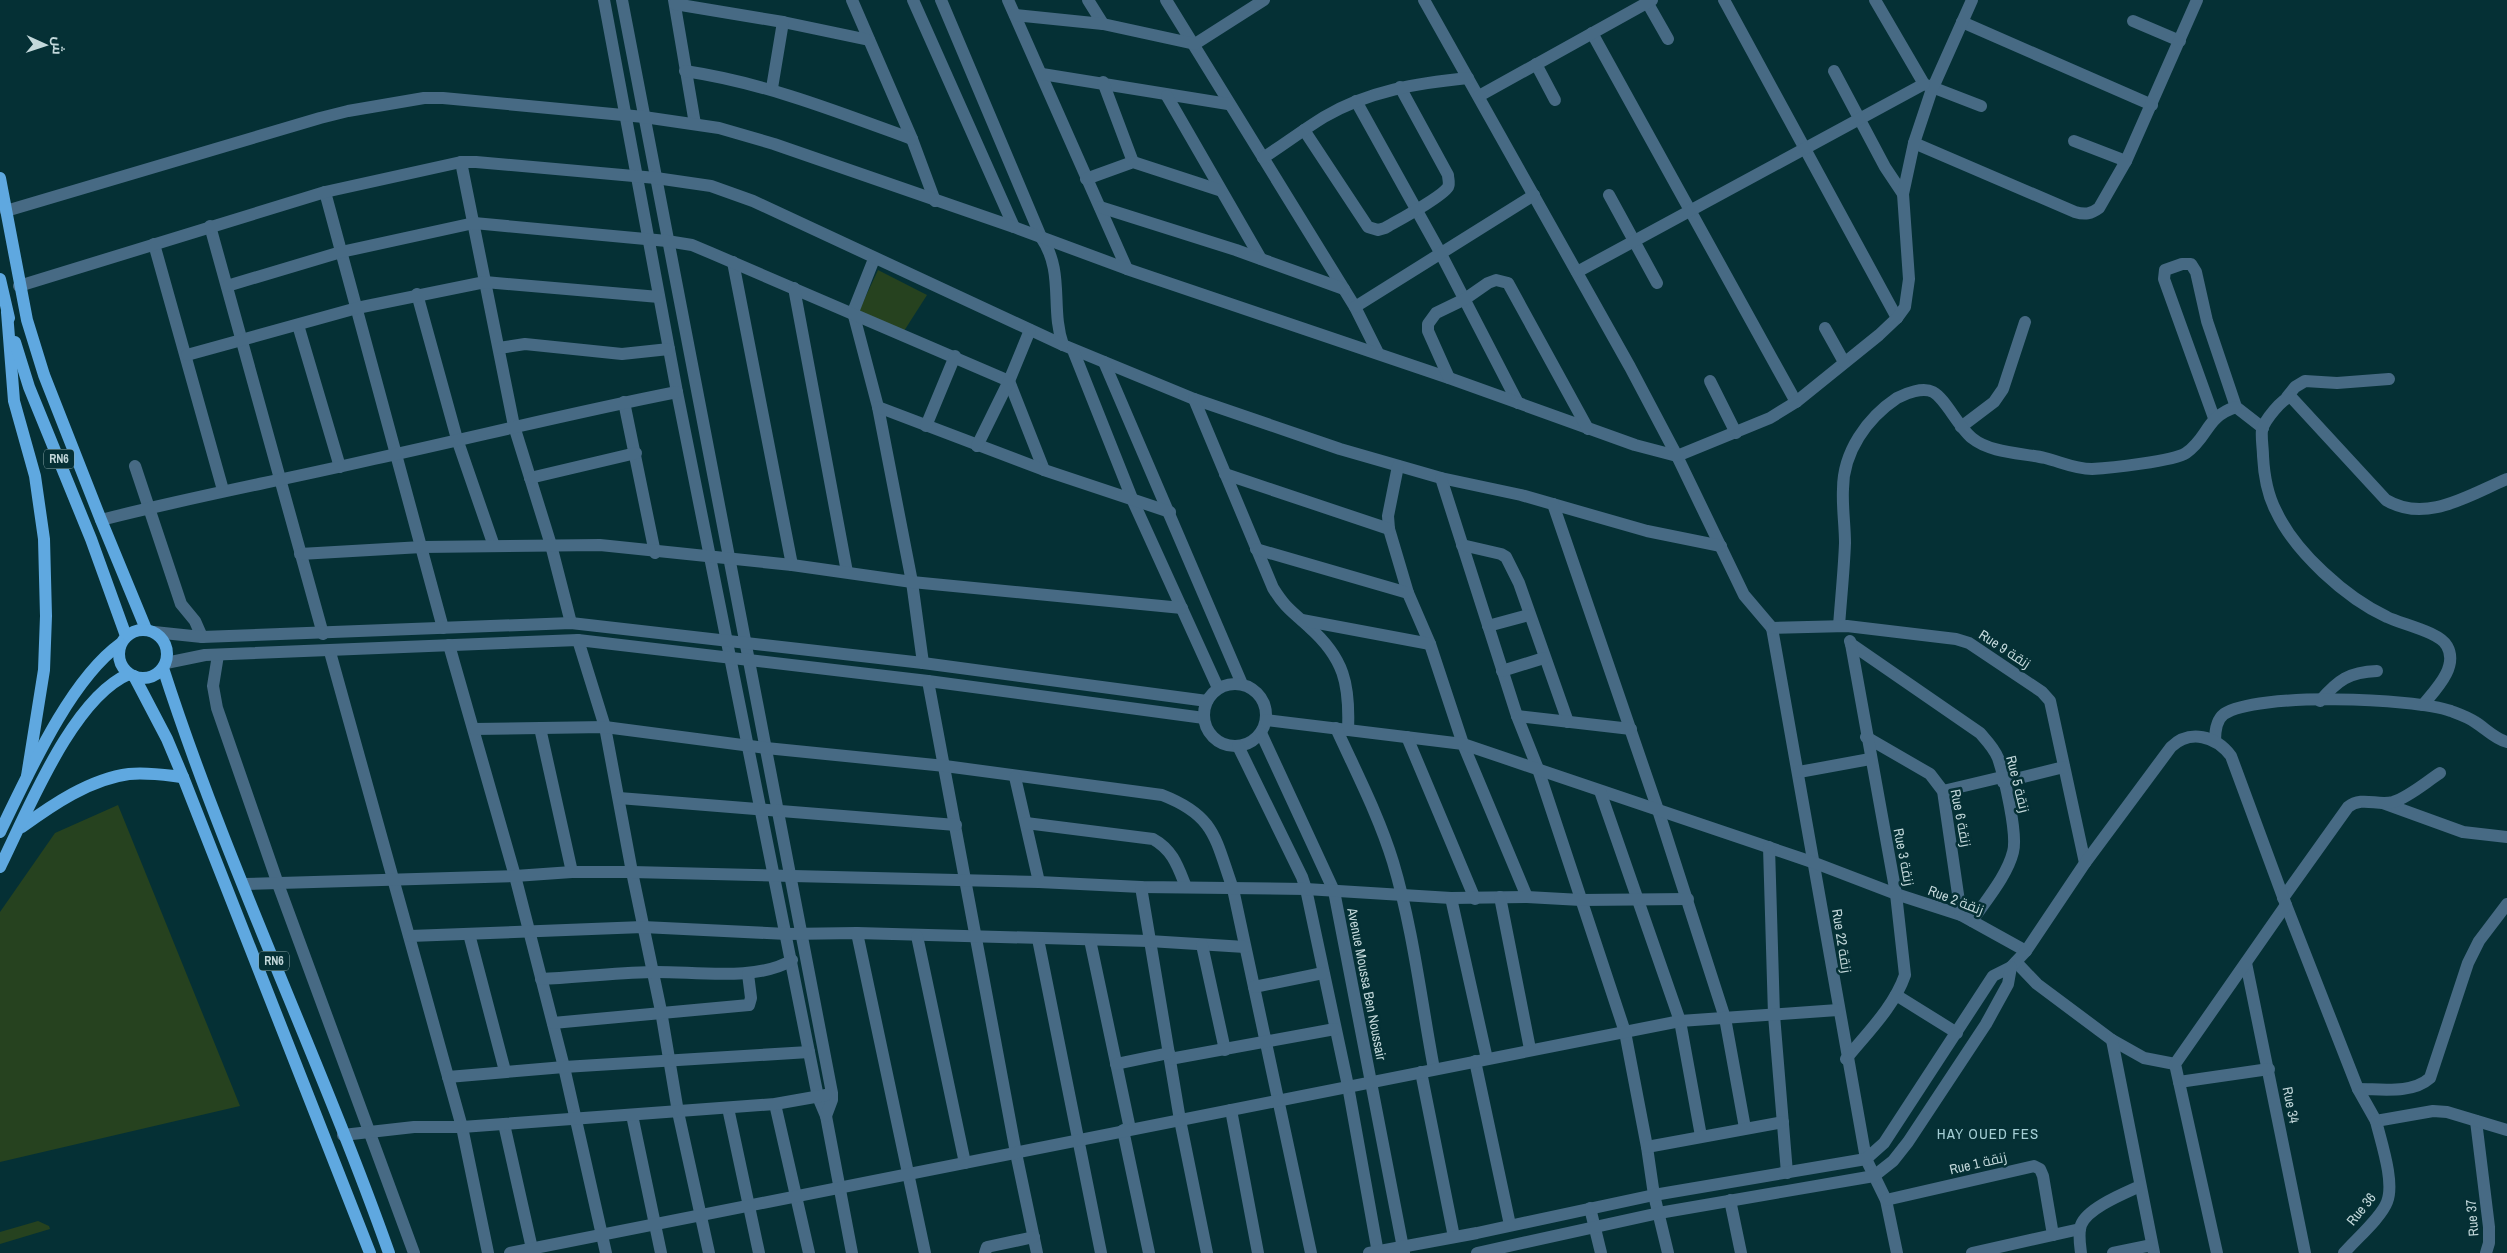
<svg xmlns="http://www.w3.org/2000/svg" width="2507" height="1253" font-family="'Archivo Narrow',Cairo,sans-serif">
  <style>
    .green { fill: #26421f }
    .lines { fill: none; stroke-linecap: round; stroke-linejoin: round }
    .minor { stroke: #476a84; stroke-width: 12 }
    .major { stroke: #5fa8e0; stroke-width: 12 }
    .labels { text-anchor: middle; stroke-width: 5; stroke-linejoin: round; paint-order: stroke }
    .shield { fill: #053035; stroke: #8aa6a9; stroke-width: 1 }
    .shield-label { font-size: 12px; font-weight: bold; fill: #c3d8db }
    .street-label { font-size: 14px; fill: #c3d8db; stroke: #053035 }
    .neighbourhood-label { font-size: 15px; letter-spacing: 1px; fill: #a3cdd4; stroke: #053035 }
  </style>
  <rect width="100%" height="100%" fill="#053035"/>
  <g class="green">
    <path d="M878,270L927,295L904,331L859,311Z"/>
    <path d="M118,805L240,1106L0,1162V912L55,833Z"/>
    <path d="M38,1221L49,1226L50,1229L0,1244V1232Z"/>
  </g>
  <g class="lines">
    <g class="minor">
      <path d="M604,0L677,392L818,1097L826,1116L852,1253"/>
      <path d="M622,0L832,1093V1100L826,1116"/>
      <path d="M674,0L695,124"/>
      <path d="M852,0L912,139L935,201"/>
      <path d="M913,0L1014,227"/>
      <path d="M941,0L1041,237C1065,272 1050,308 1063,345"/>
      <path d="M1008,0L1127,269"/>
      <path d="M1088,0L1103,24"/>
      <path d="M1166,0L1355,307L1378,353"/>
      <path d="M1424,0L1630,367L1677,456L1744,595L1772,628"/>
      <path d="M1724,0L1897,318"/>
      <path d="M1875,0L1924,84L1981,106"/>
      <path d="M1647,2L1668,39"/>
      <path d="M675,4L783,22L869,40"/>
      <path d="M1015,15L1103,24L1195,44L1264,0"/>
      <path d="M2133,21L2180,41"/>
      <path d="M1962,22L2152,105"/>
      <path d="M1592,33L1796,402"/>
      <path d="M1536,64L1555,100"/>
      <path d="M685,71C765,83 836,111 912,139"/>
      <path d="M1834,71L1885,167L1903,194"/>
      <path d="M1042,74L1228,104"/>
      <path d="M1103,82L1133,162"/>
      <path d="M772,88L783,22"/>
      <path d="M1167,96L1261,259"/>
      <path d="M1479,96L1652,0"/>
      <path d="M1356,101L1441,254L1518,403"/>
      <path d="M1304,130L1368,227L1378,230L1385,228C1397,221 1442,197 1448,187C1450,183 1448,179 1448,175L1400,87"/>
      <path d="M2074,141L2126,161"/>
      <path d="M1914,143L2075,212C2085,215 2091,214 2099,208L2126,161L2197,0"/>
      <path d="M1263,158C1283,145 1303,130 1324,117C1368,91 1418,83 1468,78"/>
      <path d="M461,162L514,426L551,545L571,623"/>
      <path d="M1086,179L1133,162L1219,190"/>
      <path d="M325,192L443,628"/>
      <path d="M1609,195L1657,283"/>
      <path d="M1100,207L1236,250L1344,289"/>
      <path d="M6,211L320,118L348,111L424,98H443L644,117L719,128L774,144L1014,227L1127,269L1449,378L1635,445L1677,456L1770,418L1796,402L1879,335L1897,318L1905,307L1909,279L1903,194L1914,143L1931,92L1972,0"/>
      <path d="M210,226L323,634"/>
      <path d="M154,244L223,490"/>
      <path d="M874,259L853,312L878,407L912,582L923,663"/>
      <path d="M733,262L792,565"/>
      <path d="M1577,272L1924,84"/>
      <path d="M19,286L325,192L461,162H476L656,178L711,186L753,201L1063,345L1194,399L1340,449L1441,478L1521,495L1647,531L1721,546"/>
      <path d="M227,286L341,252L474,223L667,241L692,245L711,253L1009,381L1044,470"/>
      <path d="M794,288L847,572"/>
      <path d="M417,294L457,439L494,546"/>
      <path d="M1355,307L1534,195"/>
      <path d="M298,325L340,467"/>
      <path d="M1825,328L1844,362"/>
      <path d="M499,348L525,344L622,354L669,349"/>
      <path d="M1073,350L1133,501L1218,688"/>
      <path d="M187,355L357,308L485,282L659,297"/>
      <path d="M1104,362L1242,684"/>
      <path d="M1449,378L1428,331V324L1436,313L1465,299L1488,283L1496,280L1508,283L1588,429"/>
      <path d="M1710,381L1736,433"/>
      <path d="M2287,397L2295,387L2305,381L2337,383L2389,379"/>
      <path d="M1194,399L1273,588C1286,609 1292,611 1309,627C1344,658 1350,684 1348,730"/>
      <path d="M624,402L655,553"/>
      <path d="M878,407L1044,470L1170,512"/>
      <path d="M2214,418L2164,279L2165,270L2182,264H2191L2196,272L2207,321L2236,407L2263,428"/>
      <path d="M926,426L955,356"/>
      <path d="M1961,427L1994,402L2003,389L2025,322"/>
      <path d="M977,446L1009,381L1030,330"/>
      <path d="M135,466L181,604L195,621L202,637"/>
      <path d="M1398,466L1388,516L1389,529L1408,593L1430,644L1463,744L1527,897"/>
      <path d="M1225,474L1389,529"/>
      <path d="M530,478L636,453"/>
      <path d="M1441,478L1517,716L1538,769L1625,1032L1647,1147L1654,1195L1668,1253"/>
      <path d="M1553,504L1658,810L1725,1018L1745,1128"/>
      <path d="M101,520C191,497 283,480 374,459C475,437 575,412 677,392"/>
      <path d="M1462,545L1501,554L1506,557L1519,583L1568,722"/>
      <path d="M1256,549L1408,593"/>
      <path d="M300,554L422,547L600,545L792,565L912,582L1182,608"/>
      <path d="M1302,620L1430,644"/>
      <path d="M1488,626L1529,615"/>
      <path d="M1839,626C1841,598 1844,570 1845,543C1845,525 1842,507 1843,489C1843,452 1867,418 1897,398C1906,393 1923,387 1933,392C1945,398 1959,428 1972,438C1990,453 2023,453 2045,458C2061,462 2075,469 2092,469C2110,468 2174,461 2186,453C2209,437 2205,417 2236,407"/>
      <path d="M1772,628L1866,1159L1886,1200L1897,1253"/>
      <path d="M1772,628L1847,626L1956,639L1969,643L2042,692L2050,701L2085,863"/>
      <path d="M154,632L202,637L571,623L923,663L1207,701"/>
      <path d="M578,640L605,727L632,872L661,1011L678,1112L709,1253"/>
      <path d="M1850,641L1851,644L1980,733C1987,741 1994,748 1998,758C2004,776 2018,834 2013,852C2007,876 1986,900 1972,921"/>
      <path d="M449,645L515,876L564,1067L606,1253"/>
      <path d="M330,652L462,1127L488,1253"/>
      <path d="M218,655L213,686L217,708L278,884L414,1253"/>
      <path d="M166,663L205,655L578,640L928,681L1204,718"/>
      <path d="M1502,671L1544,658"/>
      <path d="M928,681L1016,1153L1037,1253"/>
      <circle cx="1235" cy="715" r="31"/>
      <path d="M2320,701C2338,680 2349,672 2377,671"/>
      <path d="M2423,705C2435,690 2459,667 2447,646C2440,632 2401,624 2387,617C2346,598 2295,552 2276,511C2267,494 2264,475 2263,456C2263,448 2261,438 2262,430C2264,421 2283,397 2291,397L2386,500C2426,524 2469,495 2507,479"/>
      <path d="M1517,716L1631,729"/>
      <path d="M1266,720L1463,744L1815,863L1896,894L1961,915L2026,951"/>
      <path d="M540,728L572,872"/>
      <path d="M1336,728C1356,772 1379,816 1393,862C1413,929 1421,1000 1434,1069"/>
      <path d="M474,729L605,727L766,748L945,766L1162,795C1216,816 1215,839 1233,889L1311,1253"/>
      <path d="M1261,733L1334,891L1404,1253"/>
      <path d="M1407,737L1475,899"/>
      <path d="M1866,737L1930,774L1943,791L1961,915"/>
      <path d="M2215,741C2215,732 2216,720 2224,714C2256,692 2413,698 2451,711C2459,714 2468,717 2475,722C2485,728 2495,739 2507,742"/>
      <path d="M1238,746L1302,877L1306,889L1348,1086L1378,1253"/>
      <path d="M1799,772L1870,759"/>
      <path d="M1015,777L1039,882"/>
      <path d="M2003,782L2064,767"/>
      <path d="M1600,791L1680,1021L1701,1136"/>
      <path d="M1943,791L2002,777"/>
      <path d="M619,798L956,825"/>
      <path d="M2383,803L2463,832L2507,837"/>
      <path d="M1026,823L1153,839C1173,850 1178,867 1186,887"/>
      <path d="M1769,847L1774,1015L1787,1173"/>
      <path d="M244,884L515,876L572,872H632L1039,882L1141,887L1306,889L1451,898L1527,897L1581,900L1688,899"/>
      <path d="M1141,887L1180,1120L1207,1253"/>
      <path d="M1500,897L1530,1049"/>
      <path d="M1451,898L1487,1059"/>
      <path d="M2283,898L2348,807C2362,796 2377,806 2393,802C2409,797 2426,782 2440,773"/>
      <path d="M857,933L925,1253"/>
      <path d="M469,934L505,1071"/>
      <path d="M410,936L643,927L787,934L857,933L1149,941L1245,947"/>
      <path d="M917,936L965,1163"/>
      <path d="M1038,939L1101,1253"/>
      <path d="M1090,940L1130,1129"/>
      <path d="M1202,945L1225,1050"/>
      <path d="M2016,962L2037,984L2112,1040L2144,1058L2175,1064"/>
      <path d="M2246,963L2305,1253"/>
      <path d="M541,979C578,977 615,973 652,972C692,971 757,982 792,960"/>
      <path d="M1254,987L1323,973"/>
      <path d="M1896,995L1957,1033"/>
      <path d="M553,1023L749,1005L751,998L748,974"/>
      <path d="M2112,1040L2154,1253"/>
      <path d="M1170,1059L1335,1029"/>
      <path d="M1846,1059C1867,1033 1894,1007 1905,975L1896,894L1851,644"/>
      <path d="M1475,1061L1510,1225"/>
      <path d="M1116,1064L1169,1053"/>
      <path d="M1421,1072L1454,1237"/>
      <path d="M448,1077L564,1067L809,1052"/>
      <path d="M2179,1082L2269,1069"/>
      <path d="M2358,1089C2382,1089 2412,1094 2430,1078L2468,963L2479,941L2507,904"/>
      <path d="M775,1104L809,1253"/>
      <path d="M728,1108L759,1253"/>
      <path d="M1231,1110L1258,1253"/>
      <path d="M632,1115L661,1253"/>
      <path d="M2476,1121L2489,1227V1243L2486,1253"/>
      <path d="M504,1124L533,1253"/>
      <path d="M1123,1130L1149,1253"/>
      <path d="M343,1135L414,1127H462L775,1104L826,1095"/>
      <path d="M1647,1147L1783,1122"/>
      <path d="M1730,1200L1741,1253"/>
      <path d="M1886,1200L2034,1166L2040,1169L2043,1176L2053,1235"/>
      <path d="M1590,1208L1601,1253"/>
      <path d="M510,1253L1680,1021L1838,1010"/>
      <path d="M985,1253L987,1247L1034,1237"/>
      <path d="M1369,1253L1477,1233L1654,1195L1866,1159L1884,1143L1993,976L2011,967L2026,951L2085,863L2171,747C2190,729 2216,736 2231,756L2286,905L2358,1089L2376,1121L2433,1111L2447,1112L2507,1130"/>
      <path d="M1477,1253L1659,1213L1874,1176L1893,1161L1908,1142L1986,1024L2008,984L2011,967"/>
      <path d="M1972,1253L2080,1229"/>
      <path d="M2081,1253C2080,1245 2078,1233 2081,1225C2087,1208 2125,1193 2140,1186"/>
      <path d="M2113,1253L2152,1245"/>
      <path d="M2217,1253L2175,1064L2286,905"/>
      <path d="M2344,1253C2355,1240 2381,1218 2387,1202C2395,1182 2381,1142 2376,1121"/>
    </g>
    <g class="major">
      <path d="M0,178L27,320L44,375L101,520L146,629"/>
      <path d="M0,279L9,318"/>
      <path d="M7,312L14,401L35,476L44,539L46,616L44,670L27,776"/>
      <path d="M15,342L29,387L91,539L126,636"/>
      <circle cx="143" cy="654" r="24"/>
      <path d="M163,668C227,867 319,1056 389,1253"/>
      <path d="M134,676L167,739L183,777L370,1253"/>
      <path d="M22,827C52,805 90,779 129,774C147,772 165,775 183,777"/>
      <path d="M0,832C28,775 69,681 120,644"/>
      <path d="M0,867C27,813 72,698 129,674"/>
    </g>
  </g>
  <g class="labels">
    <g class="shield">
      <rect x="44" y="449.5" width="30" height="19" rx="4"/>
      <rect x="259" y="951.5" width="30" height="19" rx="4"/>
    </g>
    <g class="shield-label">
      <text x="59" y="463">RN6</text>
      <text x="274" y="965">RN6</text>
    </g>
    <g class="street-label">
      <text transform="translate(2005 649) rotate(33)" y="5">Rue 9 زنقة</text>
      <text transform="translate(2018 784) rotate(76)" y="5">Rue 5 زنقة</text>
      <text transform="translate(1961 818) rotate(79)" y="5">Rue 6 زنقة</text>
      <text transform="translate(1904 857) rotate(79)" y="5">Rue 3 زنقة</text>
      <text transform="translate(1956 900) rotate(21)" y="5">Rue 2 زنقة</text>
      <text transform="translate(1842 941) rotate(81)" y="5">Rue 22 زنقة</text>
      <text transform="translate(1367 984) rotate(79)" y="5">Avenue Moussa Ben Noussair</text>
      <text transform="translate(2291 1105) rotate(79)" y="5">Rue 34</text>
      <text transform="translate(1978 1163) rotate(-13)" y="5">Rue 1 زنقة</text>
      <text transform="translate(2361 1209) rotate(-51)" y="5">Rue 36</text>
      <text transform="translate(2472 1218) rotate(-95)" y="5">Rue 37</text>
    </g>
    <g class="neighbourhood-label">
      <text x="1988" y="1139">HAY OUED FES</text>
    </g>
  </g>
  <g transform="translate(45 45) rotate(93)" stroke="#053035" stroke-width="4" paint-order="stroke">
  <path d="M0-4L9 19L0 12L-9 19Z" fill="#c3d8db"/>
  <text y="-8" font-size="14" font-weight="bold" text-anchor="middle" fill="#c3d8db">ش</text>
  </g>
</svg>
